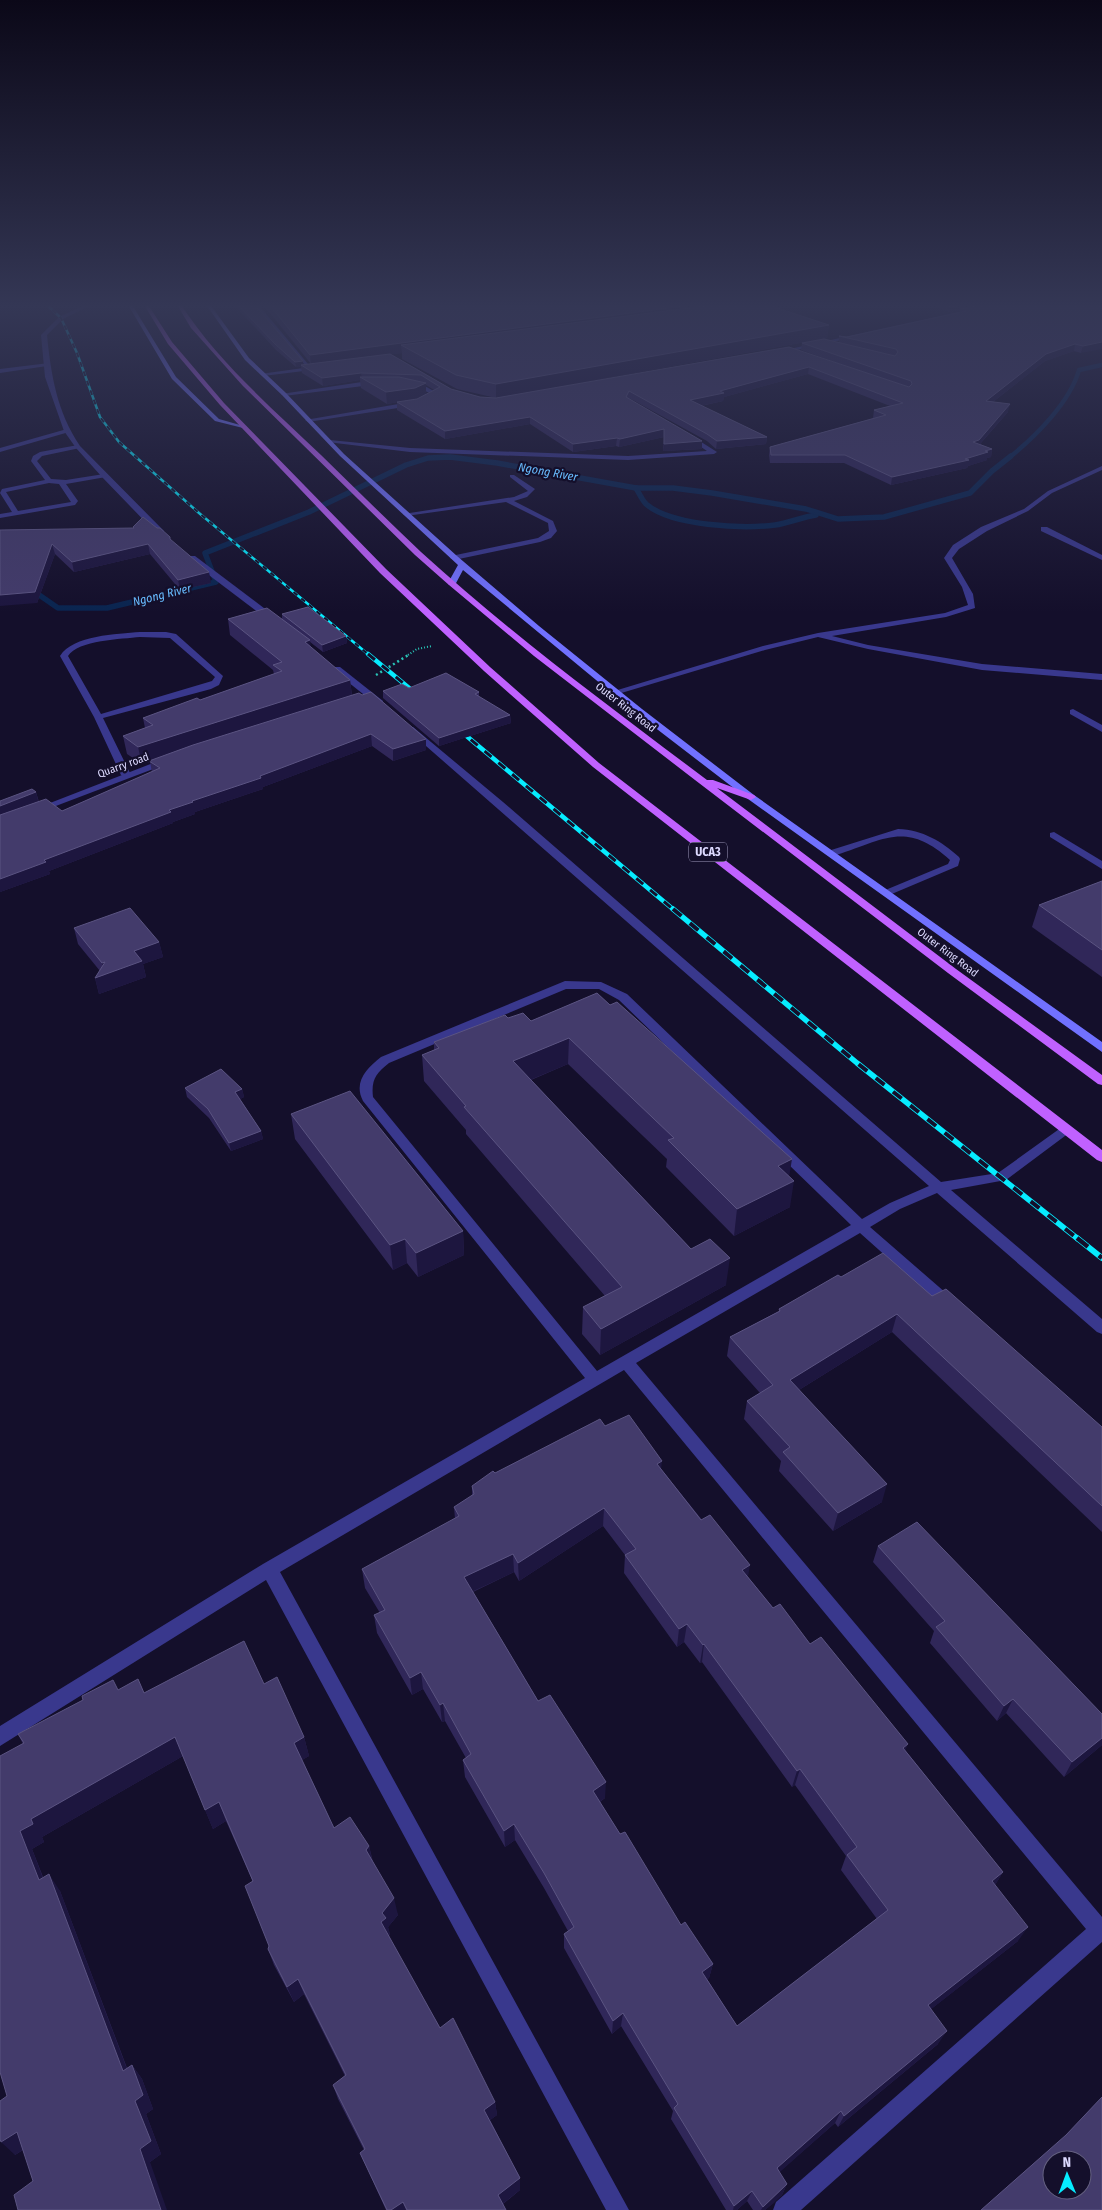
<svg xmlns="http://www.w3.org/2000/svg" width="1102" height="2210" font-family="'Fira Sans Condensed',sans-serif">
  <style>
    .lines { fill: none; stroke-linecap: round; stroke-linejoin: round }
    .stream-far1 { stroke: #0a2550; stroke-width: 4.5 }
    .stream { stroke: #0a2550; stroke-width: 5.5 }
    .path-far1 { stroke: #29c4b7; stroke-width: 2; stroke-dasharray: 1 2; stroke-linecap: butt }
    .path { stroke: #29c4b7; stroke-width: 2.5; stroke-dasharray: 2 3; stroke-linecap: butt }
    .lane { fill: #39388d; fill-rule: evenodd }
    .street { fill: #39388d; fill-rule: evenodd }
    .secondary { fill: #7171ff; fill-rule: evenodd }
    .primary { fill: #c061ff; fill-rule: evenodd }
    .rail-far3-casing { stroke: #06ecff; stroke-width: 2.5 }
    .rail-far2-casing { stroke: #06ecff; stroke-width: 4.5 }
    .rail-far1-casing { stroke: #06ecff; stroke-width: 5.5 }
    .rail-casing { stroke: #06ecff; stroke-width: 6 }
    .rail-far3 { stroke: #140f2b; stroke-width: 2; stroke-dasharray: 5; stroke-linecap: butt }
    .rail-far2 { stroke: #140f2b; stroke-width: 3; stroke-dasharray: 9; stroke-linecap: butt }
    .rail-far1 { stroke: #140f2b; stroke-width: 4; stroke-dasharray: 11; stroke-linecap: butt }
    .rail { stroke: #140f2b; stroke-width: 4.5; stroke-dasharray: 14; stroke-linecap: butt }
    .wall { fill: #302759; fill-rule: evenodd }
    .shaded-wall { fill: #1d163f }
    .building { fill: #433b6b; stroke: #5b5482; fill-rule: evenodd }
    .labels { text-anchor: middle; stroke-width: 4.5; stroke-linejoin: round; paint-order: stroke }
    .far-street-label { font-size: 11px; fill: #dddaff; stroke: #140f2b }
    .far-water-label { font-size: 12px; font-style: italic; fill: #68bcff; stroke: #140f2b }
    .shield { fill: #140f2b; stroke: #a19dbf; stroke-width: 1 }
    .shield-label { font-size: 12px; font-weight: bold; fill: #dddaff }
  </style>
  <rect width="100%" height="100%" fill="#140f2b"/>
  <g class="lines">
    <path class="stream-far1" d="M1010,457C1036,436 1070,402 1079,370L1102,365"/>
    <g class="stream">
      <path d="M636,488C639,493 642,500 646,504C671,526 743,529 775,525C789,523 802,517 816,515"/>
      <path d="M28,590H32L58,608H107L216,582L205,553L309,512L406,465L428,458L450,457L497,463L636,488H673L712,493L806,509L838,519L884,517L970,493L992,471L1011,456"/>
    </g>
    <path class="path-far1" d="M408,655L417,649L432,646"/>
    <path class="path" d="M376,675L410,654"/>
    <g class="lane">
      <path d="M65,303H91L92,304H67Z"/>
      <path d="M1000,303H1008L779,354L776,352Z"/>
      <path d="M49,363L47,366L0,373V369Z"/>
      <path d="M318,366L320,369L263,376L260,374Z"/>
      <path d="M362,382L379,384L284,396L281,394Z"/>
      <path d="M409,385H423L439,394L417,405L308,422L305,420L416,401L431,394L420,388L409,387Z"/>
      <path d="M67,429L69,432L0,452V448Z"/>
      <path d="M78,445L80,448L42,456L37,461L51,479L66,480L104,474L107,476L106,477L66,484L78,501L75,505L0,518V514L12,512L0,493L2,489L45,480L31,461L33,456L40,452ZM49,483L59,484L71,502L18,511L6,492Z"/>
      <path d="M510,475H514L535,489L527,497L514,501L553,521L557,531L551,538L540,542L454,560L450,558L451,556L538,538L549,531L548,523L506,502L406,516L403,514L514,497L528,491L510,477Z"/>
      <path d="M140,632H166L176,634L223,676L219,685L211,689L103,718L131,775L126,778L121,775L94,717L60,656C73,635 117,634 140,632ZM140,637L170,638L215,677L212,681L101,714L68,656C78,640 122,639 140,637Z"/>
      <path d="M898,829C923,830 941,841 959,857L960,859L958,866L887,896L882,893L883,891L948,864L950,860C906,820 884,840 836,855H828L827,853L828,851Z"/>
    </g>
    <g class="street">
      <path d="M89,303H95L63,319L47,335C51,375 57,412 80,446L164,531V535H158L102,477L76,448L64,431L45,377L41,335L59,317Z"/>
      <path d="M224,303H252L209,306L207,305Z"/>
      <path d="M253,303H257L313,370H309Z"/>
      <path d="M687,433L717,452L714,454L628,460L410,452L327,442L330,440L410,448L628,456L707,451L685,436Z"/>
      <path d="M1102,466V470L1052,493L1028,511L987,531L959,549L952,558L973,594L975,608L946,617L832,636L868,645L982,664L1102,674V680L982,670L868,649L818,637L765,650L618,694L611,692L763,646L818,633L945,613L968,605L962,587L944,558L953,545L981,527L1024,509L1048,491Z"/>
      <path d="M1041,527H1047L1102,555V560L1041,531Z"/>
      <path d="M189,556H195L277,618V622H271L189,560Z"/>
      <path d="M334,667H340L383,701V705H377L334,671Z"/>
      <path d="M1073,709L1102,725V732L1070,714V710Z"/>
      <path d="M413,727L503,802L941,1182L998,1173L1062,1127L1067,1126L1073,1130L1006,1180L951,1190L1102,1319V1334L1097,1332L937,1193L900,1209L870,1227L954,1300L956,1304L954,1308L949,1310L944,1308L860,1233L636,1363L1102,1917V1942L801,2210H773L776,2202L1086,1929L624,1370L280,1572L629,2210H606L266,1580L0,1746V1726L263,1564L585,1378L363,1101C353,1082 367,1068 381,1057L565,981L601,982L627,994L862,1219L890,1203L929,1186L410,732V728ZM566,989H599L619,1000L851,1225L597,1371L373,1097C371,1080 376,1073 389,1063Z"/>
      <path d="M166,758L169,759V763L40,812L37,813L32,810Z"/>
      <path d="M1054,832L1102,861V869L1050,837V833Z"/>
    </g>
    <g class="secondary">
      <path d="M127,303H131L176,377L219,419L247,427V429L215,421L172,379Z"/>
      <path d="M205,303H209L249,358L286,393L344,454L457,556L539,626L642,709L754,795L1102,1042V1052L748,799L636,713L463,570L455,585H449L448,583L458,565L340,456L282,395L245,360Z"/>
    </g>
    <g class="primary">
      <path d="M143,303H147L172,342L224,403L386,569L490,667L599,763L1102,1150V1162L1097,1160L593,767L484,671L380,573L220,405L168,344Z"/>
      <path d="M176,303H180C217,361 271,407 321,455C354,487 387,520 421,552C511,634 610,707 707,780H713L754,795L756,797L751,800L717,788L956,969L1102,1075V1085L1098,1084L948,973L695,780L534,656L449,585L415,555L243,386L191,328Z"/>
    </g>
    <g class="rail-far3-casing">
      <path id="rail-far3" d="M45,303L61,318L77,353L100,417L119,442L199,513L369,655"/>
    </g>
    <g class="rail-far2-casing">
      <g id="rail-far2">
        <path d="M368,654L420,697"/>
        <path d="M457,728L674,910"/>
      </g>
    </g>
    <g class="rail-far1-casing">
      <path id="rail-far1" d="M673,909L857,1063L1078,1239"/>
    </g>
    <g class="rail-casing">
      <path id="rail" d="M1077,1238L1102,1258"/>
    </g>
    <use href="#rail-far3" class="rail-far3"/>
    <use href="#rail-far2" class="rail-far2"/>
    <use href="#rail-far1" class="rail-far1"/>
    <use href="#rail" class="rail"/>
  </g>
  <g class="wall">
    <path d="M235,303H253L303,365L311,364L262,303H762L829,325L827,338L824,339L839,342V336L847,337L960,313V309L949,312L925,303H1102L1081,353L1074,351L1045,361L993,402L1008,412L980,444L992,449L991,457L987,458V460L968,466L967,468L891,485L844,463H770L769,455L770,447L874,418H873L874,410L890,406L808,374L724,397L723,401L701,406L767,437L766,444L716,449L707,441L629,398L702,449L663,451L664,437L619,447L616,446L573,452L530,424L445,439L397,410V402L417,399L434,390L426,385V394L415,399L387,404L361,388L360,380L323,386L302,373L301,367H296L276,350L236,307ZM822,339L802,343L801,350L851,368L789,347L496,398L480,397L451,389L391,354L402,353V359L457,389L496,398Z"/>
    <path d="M133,527L211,583L180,590L150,554L74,572L55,554L37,603L0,530L133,528Z"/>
    <path d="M282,614L346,636L347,643L323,652L310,642V647L350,680L352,695L426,750L393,761L372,746L263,787V789L195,812V814L173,822V823L49,871L50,874L0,892L36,792L39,802L62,811L152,772L150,762L142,764L127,754L123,736L145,728L143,718L200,700L274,674L273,670L230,635L228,619L282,620Z"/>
    <path d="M409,688L479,692V697L510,715L511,723L439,746L383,698V691Z"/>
    <path d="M1102,881V977L1032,927L1039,905Z"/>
    <path d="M74,928L159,942L163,957L143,964L146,977L99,994L95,978L100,971L78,944Z"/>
    <path d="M597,993L789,1176L790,1207L734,1236L666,1167L667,1159L568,1064L531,1080L691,1249L726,1285L600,1355L582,1334L583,1307L605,1296L466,1134V1130L424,1081L422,1055L434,1050V1042L508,1018L531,1021Z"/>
    <path d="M185,1088L242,1089L244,1097L240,1099L261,1131L263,1139L231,1151L209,1118L187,1097Z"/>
    <path d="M291,1114L463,1231L464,1255L418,1277L407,1263L393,1270L295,1139Z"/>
    <path d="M841,1277L932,1296L1102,1427V1532L892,1332L799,1390L882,1502L833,1531L779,1471L781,1461L744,1419L747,1401L760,1393L727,1356L730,1337L779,1311V1309Z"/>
    <path d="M605,1426L661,1469L773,1608L810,1644L905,1750L1003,1872L995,1885L1018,1941L931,2009L938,2044L838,2127L835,2123L779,2172L787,2184L782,2195L765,2210H753L747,2201L737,2210H726L671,2119L673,2111L621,2026L612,2034L564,1948V1934L568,1931L544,1888L515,1840L505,1847L465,1777L463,1760L466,1758L445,1721L442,1722L423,1689L412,1695L377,1633L374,1615L380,1613L365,1588L362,1569L455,1519L454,1507L472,1496V1486L495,1473ZM603,1526L625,1555L624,1573L677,1647L684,1642L700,1663L702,1662L792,1787L795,1785L846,1856L841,1870L877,1919L737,2026L707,1979L709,1978L713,1964L681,1925L620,1834L600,1802L605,1798L538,1701L473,1592L514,1572L519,1581Z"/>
    <path d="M878,1546L1102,1714V1745L1064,1777L1006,1713L997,1721L930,1643L934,1631L873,1562Z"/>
    <path d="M264,1684L304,1737L309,1756L302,1760L334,1828L369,1846L373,1862L398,1915L388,1927L390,1935L388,1936L440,2028L495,2102L497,2115L490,2120L520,2178V2190L503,2204L506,2210H386L360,2153L364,2150L338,2099L333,2085L345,2076L304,1994L294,2002L274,1965L268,1949L269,1946L253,1882L226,1821L213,1829L183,1756L42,1837L44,1842L32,1849L43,1877L60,1891L127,2068L132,2065L142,2079L153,2109L146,2114L161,2154L150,2162L33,2181L23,2150L15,2155L7,2096L23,1744L18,1734L118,1690L144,1693Z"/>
  </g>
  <g class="shaded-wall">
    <path d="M707,303H754L401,345L402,353L311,365L310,355Z"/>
    <path d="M969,303H992L949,312L950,307Z"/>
    <path d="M829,325L827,338L496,398V384Z"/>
    <path d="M1102,342V349L1081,353L1083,346Z"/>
    <path d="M1075,344L1074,351L1045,361L985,408L986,401L1046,354Z"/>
    <path d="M303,361V366L301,365V367H296L295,362Z"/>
    <path d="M809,367L808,374L724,397L723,401L690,408V400L720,391Z"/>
    <path d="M361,373L362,378L360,377V380L323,386L322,378Z"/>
    <path d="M426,383V394L415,399L387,404L386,392Z"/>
    <path d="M1010,404L1008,412L977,447L973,442Z"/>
    <path d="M530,417V424L445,439V431Z"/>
    <path d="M664,429V437L619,447L620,439Z"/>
    <path d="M767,437L766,444L716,449L717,441Z"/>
    <path d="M617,438L616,446L573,452V444Z"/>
    <path d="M702,441V449L663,451L664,444Z"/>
    <path d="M992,449L991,457L987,458V460L968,466L967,468L891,485L892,477Z"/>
    <path d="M52,544L55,554L37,603L0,606V595Z"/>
    <path d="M148,544L150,554L74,572L72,562Z"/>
    <path d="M209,572L211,583L180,590L178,580Z"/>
    <path d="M346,636L347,643L323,652L322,645Z"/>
    <path d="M310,640L312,657L305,642Z"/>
    <path d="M350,680L352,697L149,761L150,762L142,764L138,747Z"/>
    <path d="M510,715L511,723L439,746V738Z"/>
    <path d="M371,734L372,746L263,787V789L195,812V814L173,822V823L49,871L50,874L0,892V879L44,860L192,801Z"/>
    <path d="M426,739V750L393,761V749Z"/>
    <path d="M36,792L39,804L0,819V806Z"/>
    <path d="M159,942L163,957L143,964L146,977L99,994L95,978L105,975L102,963Z"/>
    <path d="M569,1038L568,1064L513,1087V1061Z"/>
    <path d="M242,1089L244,1097L237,1101L235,1092Z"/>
    <path d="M261,1131L263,1139L231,1151L229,1143Z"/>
    <path d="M792,1159L788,1184L794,1181L790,1207L734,1236L737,1209L778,1166Z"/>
    <path d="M463,1231L464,1255L418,1277L416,1253Z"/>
    <path d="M405,1239L407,1263L393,1270L390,1245Z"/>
    <path d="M730,1258L726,1285L600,1355L601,1329Z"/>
    <path d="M897,1314L892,1332L786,1398L790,1380Z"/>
    <path d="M662,1461L660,1480L657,1464Z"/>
    <path d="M887,1484L882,1502L833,1531L838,1513Z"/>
    <path d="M604,1508L603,1526L519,1581L518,1563Z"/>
    <path d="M513,1554L514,1572L465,1595L464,1577Z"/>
    <path d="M750,1565L747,1583L742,1570Z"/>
    <path d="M687,1624L684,1642L677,1647L679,1629Z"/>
    <path d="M704,1644L702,1662L700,1663L703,1645Z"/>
    <path d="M421,1672L423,1689L412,1695L410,1678Z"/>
    <path d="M1013,1699L1006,1713L997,1721L1004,1706Z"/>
    <path d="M443,1703L445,1721L442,1722L440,1705Z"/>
    <path d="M175,1737L183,1756L42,1837L44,1842L32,1849L50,1897L39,1880L20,1831L31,1819Z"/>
    <path d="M304,1737L309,1756L299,1762L294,1743Z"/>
    <path d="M1102,1738V1745L1064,1777L1072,1762Z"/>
    <path d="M908,1744L901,1761L903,1748Z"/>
    <path d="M800,1769L795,1785L792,1787L797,1771Z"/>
    <path d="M606,1782L605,1798L592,1807L593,1791Z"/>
    <path d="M219,1802L226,1821L213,1829L205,1810Z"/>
    <path d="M514,1824L515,1840L505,1847L504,1831Z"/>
    <path d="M369,1846L373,1864L366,1850Z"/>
    <path d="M1003,1872L994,1887L992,1881Z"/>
    <path d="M49,1874L60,1891L133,2085L123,2071Z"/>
    <path d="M394,1898L398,1915L388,1927L390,1935L385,1938L381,1922L382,1913Z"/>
    <path d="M1028,1927L1018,1941L920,2018L928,2005Z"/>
    <path d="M713,1964L709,1978L699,1986L702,1972Z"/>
    <path d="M298,1979L304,1994L294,2002L287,1987Z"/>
    <path d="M623,2013L621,2026L612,2034L613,2021Z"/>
    <path d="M947,2031L938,2044L838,2127L844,2116Z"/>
    <path d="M132,2065L142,2079L153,2109L146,2114L161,2154L150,2162L167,2210H161L140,2149Z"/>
    <path d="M495,2102L497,2115L486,2123L484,2110Z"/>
    <path d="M841,2111L835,2123L772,2179L777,2168Z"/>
    <path d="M17,2132L30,2145L15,2155L1,2142Z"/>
    <path d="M520,2178V2190L500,2206L498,2195Z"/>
    <path d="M787,2184L782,2195L774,2203L765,2210H761L763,2207Z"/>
    <path d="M752,2191L747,2201L737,2210H733L734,2206Z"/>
    <path d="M403,2202L406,2210H391Z"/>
  </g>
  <g class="building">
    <path d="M236,303H253L303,361L295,362L275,344Z"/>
    <path d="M268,303H707L310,355Z"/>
    <path d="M728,303H762L829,325L496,384L456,375L401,345Z"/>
    <path d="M939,303H969L950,307Z"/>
    <path d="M989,303H1102V342L1083,346L1075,344L1046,354L986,401L1010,404L979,440L973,442L992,449L985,451L988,452L965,459L969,460L892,477L845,455H771L770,447L886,415L874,410L903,403L809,367L720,391L724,393L690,400L767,437L717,441L707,434L629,391L626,397L702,441L664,444V429L620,439L617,438L573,444L530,417L445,431L397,402L417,399L440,387L421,375L361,373L322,378L301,365L390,354L451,389L480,397L496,398L789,347L909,387L912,384L911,381L802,343L824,339L895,356L898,352L896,349L839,336L847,337L966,311L960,309Z"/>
    <path d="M360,377H399L426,383L415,388L386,392Z"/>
    <path d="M143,517L157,528H160L170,537V539L209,572L178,580L148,544L72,562L52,544L35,592L0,595V530L134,528L133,527Z"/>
    <path d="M308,607L346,636L322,645L282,614Z"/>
    <path d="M267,608L310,640L305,642L350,680L138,747L123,736L153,725L143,718L197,698L200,700L282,671L273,665L282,662L228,619Z"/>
    <path d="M446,673L479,692L475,694L510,715L439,738L383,691L402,684L409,688Z"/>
    <path d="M371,692L426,739L393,749L371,734L260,776L261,778L192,801L193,802L169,810L171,812L44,860L46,862L0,879V815L46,799L62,811L160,768L149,761L193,745L359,693L362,695Z"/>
    <path d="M32,789L36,792L0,806V801Z"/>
    <path d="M1102,881V950L1039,905Z"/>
    <path d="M130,908L159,942L134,951L142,961L95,978L105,962L102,963L74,928Z"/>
    <path d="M597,993L610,1005L617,1002L792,1159L778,1166L794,1181L737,1209L668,1140L674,1138L569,1038L513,1061L691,1249L710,1239L730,1258L601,1329L583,1307L622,1287L464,1107L466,1106L422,1055L439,1048L434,1042L505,1015L508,1018L523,1013L531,1021Z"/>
    <path d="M221,1069L242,1089L235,1092L261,1131L229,1143L208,1109L185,1088Z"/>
    <path d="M350,1091L463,1231L416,1253L405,1239L390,1245L291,1114Z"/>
    <path d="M883,1253L932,1296L946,1289L1102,1427V1506L897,1314L790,1380L887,1484L838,1513L783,1452L790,1447L747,1401L773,1385L730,1337L780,1311L779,1309L838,1275L841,1277Z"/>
    <path d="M629,1415L662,1461L657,1464L701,1520L710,1515L750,1565L742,1570L773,1608L780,1604L810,1644L821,1637L908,1744L903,1748L1003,1872L992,1881L1028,1927L928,2005L947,2031L844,2116L841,2111L777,2168L787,2184L763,2207L752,2191L734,2206L674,2108L678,2104L623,2013L613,2021L564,1934L574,1927L544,1873L514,1824L504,1831L463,1760L471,1754L443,1703L440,1705L421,1672L410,1678L374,1615L385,1610L362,1569L459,1516L454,1507L474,1494L472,1486L493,1471L495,1473L600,1419L605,1426ZM604,1508L636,1549L625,1555L679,1629L687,1624L703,1645L704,1644L797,1771L800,1769L857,1847L847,1855L888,1910L737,2026L702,1972L713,1964L685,1922L681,1925L625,1832L620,1834L593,1791L606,1782L550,1695L538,1701L464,1577L513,1554L518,1563Z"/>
    <path d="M917,1522L1102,1714V1738L1072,1762L1013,1699L1004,1706L936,1627L945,1621L878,1546Z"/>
    <path d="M244,1641L264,1684L277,1677L304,1737L294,1743L334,1828L350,1817L369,1846L366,1850L394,1898L382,1913L386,1918L381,1922L440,2028L453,2018L495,2102L484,2110L520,2178L498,2195L506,2210H407L403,2202L391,2210H387L360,2153L365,2149L333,2085L346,2075L298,1979L287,1987L268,1949L269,1946L245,1886L253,1881L219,1802L205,1810L175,1737L31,1819L33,1824L20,1831L39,1880L49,1874L123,2071L132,2065L143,2095L135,2101L151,2141L140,2149L161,2210H18L14,2195L33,2181L17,2132L1,2142L0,2139V2101L7,2096L0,2072V1756L24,1743L18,1734L83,1700L82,1696L113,1680L118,1690L138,1679L144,1693Z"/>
    <path d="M1102,2097V2210H981L1066,2135ZM1052,2160H1082V2190H1052Z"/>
  </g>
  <linearGradient id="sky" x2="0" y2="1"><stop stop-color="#0b0818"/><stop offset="0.5" stop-color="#343755"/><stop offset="1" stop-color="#343755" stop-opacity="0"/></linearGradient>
  <rect width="1102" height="612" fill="url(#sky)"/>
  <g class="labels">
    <g class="far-street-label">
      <text transform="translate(626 707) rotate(38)" y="4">Outer Ring Road</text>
      <text transform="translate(123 765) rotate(-20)" y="4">Quarry road</text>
      <text transform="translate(948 952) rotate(37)" y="4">Outer Ring Road</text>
    </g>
    <g class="far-water-label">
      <text transform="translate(548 472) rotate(10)" y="4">Ngong River</text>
      <text transform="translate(162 595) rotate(-14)" y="4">Ngong River</text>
    </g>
    <rect class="shield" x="689" y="842.5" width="38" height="19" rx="4"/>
    <g class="shield-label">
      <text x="708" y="856">UCA3</text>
    </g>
  </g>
  <g transform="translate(1067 2175) rotate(359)"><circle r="24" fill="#140f2b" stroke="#646080"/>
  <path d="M0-4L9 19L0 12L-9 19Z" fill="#06ecff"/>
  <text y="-8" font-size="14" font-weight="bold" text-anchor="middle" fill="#dddaff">N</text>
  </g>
</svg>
